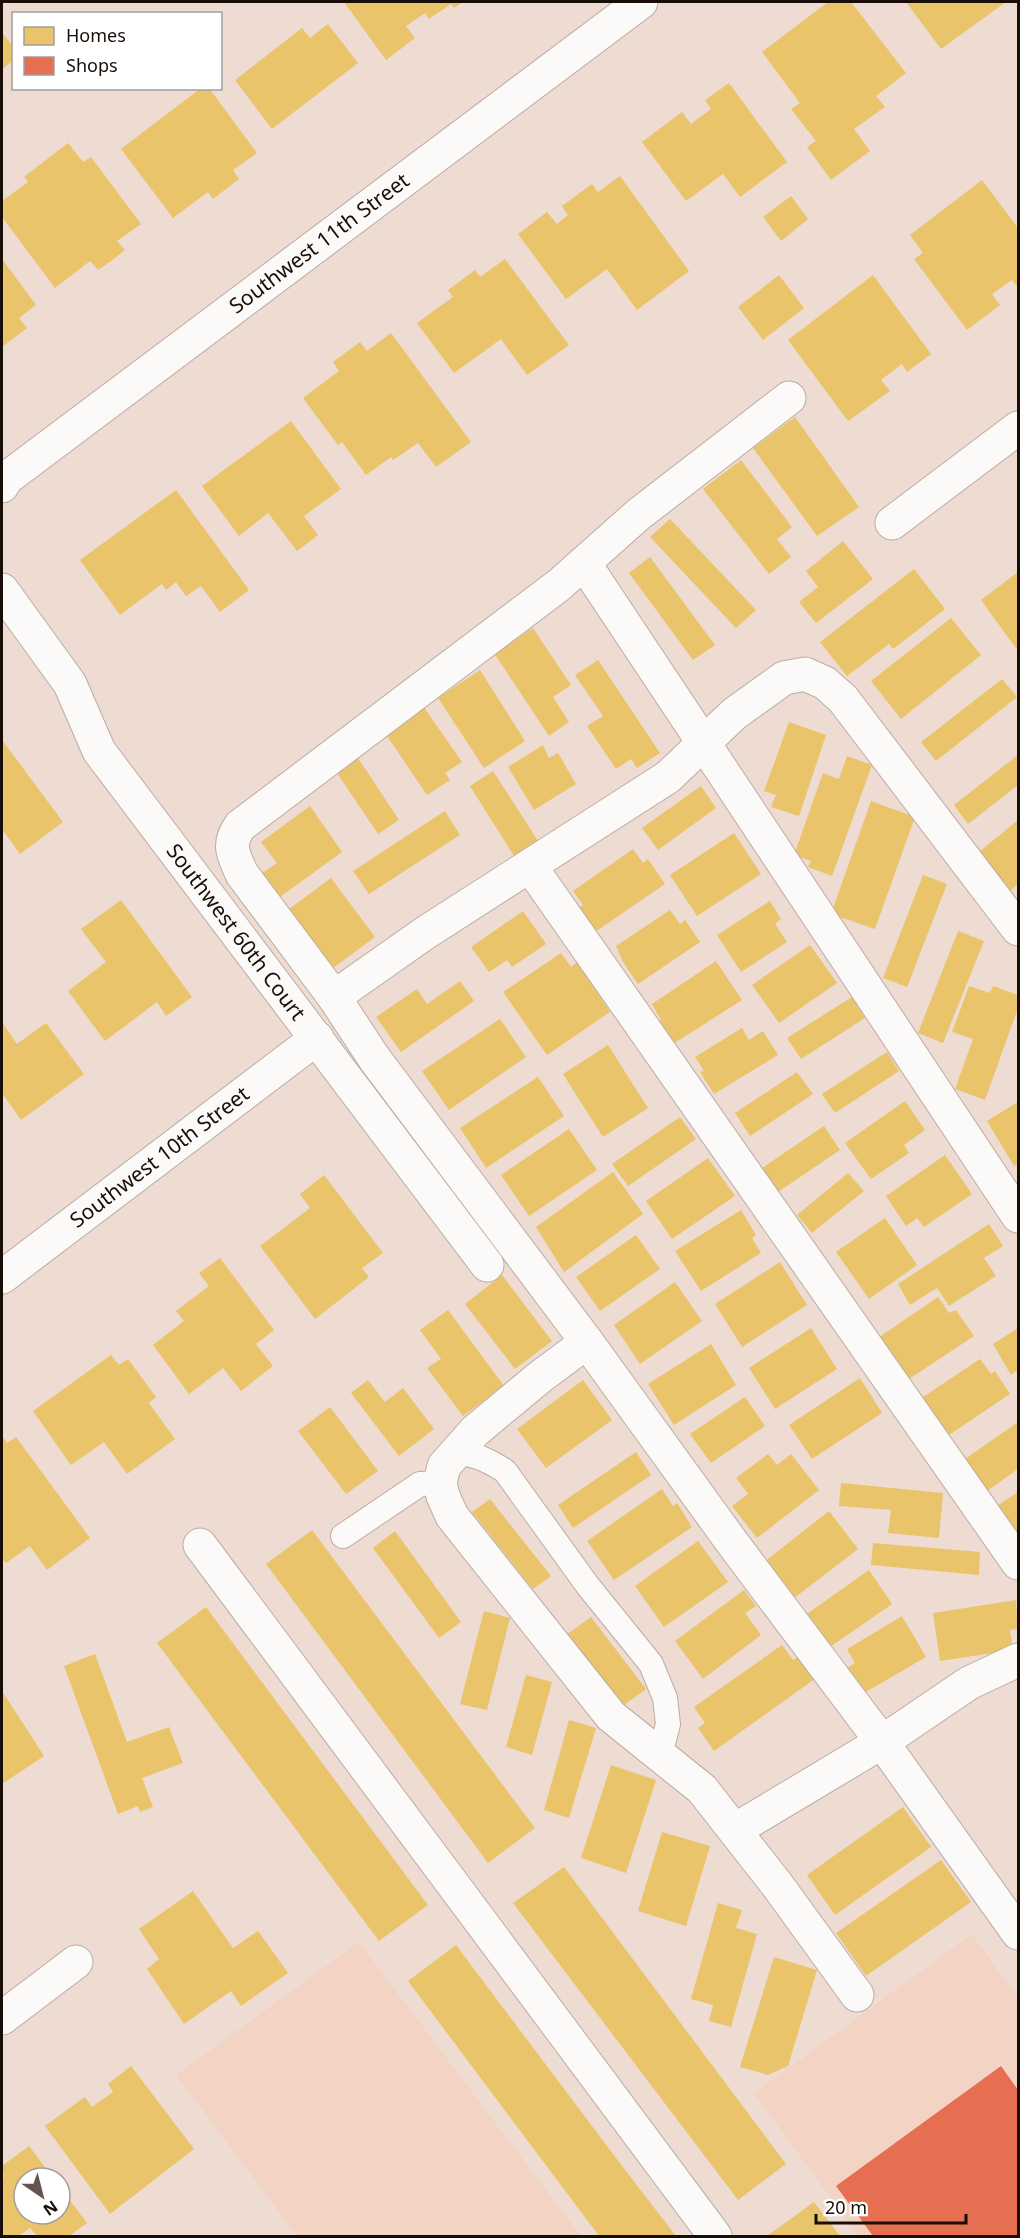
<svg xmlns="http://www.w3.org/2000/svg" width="1020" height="2238" font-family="'Noto Sans',sans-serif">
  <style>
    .built { fill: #f3d4c4 }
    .homes { fill: #e9c46a }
    .shops { fill: #e76f51 }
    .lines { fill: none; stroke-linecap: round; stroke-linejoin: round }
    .lane-casing { stroke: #baaca4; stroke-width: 26 }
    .street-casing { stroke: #baaca4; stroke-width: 35 }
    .lane { stroke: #fcfaf8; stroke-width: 24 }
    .street { stroke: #fcfaf8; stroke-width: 33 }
    .labels { text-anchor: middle; stroke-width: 6; stroke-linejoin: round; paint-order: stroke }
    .street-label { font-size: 21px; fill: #180d07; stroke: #fff }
  </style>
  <rect width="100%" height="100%" fill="#eedcd2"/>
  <g class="built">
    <path d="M972,1934L1018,1998V2236H858L754,2093Z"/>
    <path d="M359,1942L581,2236H297L176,2075Z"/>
  </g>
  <g class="homes">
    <path d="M344,2H463L454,8L451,4L429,19L425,13L406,26L415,38L386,60Z"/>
    <path d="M828,2H851L906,73L876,96L885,107L854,129L870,151L831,180L807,147L816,141L791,109L800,103L762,52Z"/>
    <path d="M906,2H1006L941,49Z"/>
    <path d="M328,24L358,63L272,129L235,80L302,28L310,38Z"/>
    <path d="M2,32L14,48V60L2,69Z"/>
    <path d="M729,83L787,162L740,197L723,174L686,201L642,142L682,112L691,124L711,109L705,100Z"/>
    <path d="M201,88H209L257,153L233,170L239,179L213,199L208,192L173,218L121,149Z"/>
    <path d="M68,143L83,162L91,157L141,224L117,241L125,250L111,261L98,270L90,261L55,288L2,217V201L28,182L24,177Z"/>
    <path d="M620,176L689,271L637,310L607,269L566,299L518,234L547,212L557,224L568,215L562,206L592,184L598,192Z"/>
    <path d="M982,180L1018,228V288L1012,280L992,294L1000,305L967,330L914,259L923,253L910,235Z"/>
    <path d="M791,196L808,219L781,241L763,217Z"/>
    <path d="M2,259L36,305L19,318L27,328L2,347Z"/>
    <path d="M505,259L569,345L527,375L501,339L454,373L417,323L453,297L448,290L475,270L480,277Z"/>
    <path d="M779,275L804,308L763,340L738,307Z"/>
    <path d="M873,275L931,354L907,372L902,364L881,380L890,391L848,421L788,340Z"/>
    <path d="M391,333L471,442L436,467L418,443L393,460L391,457L366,475L342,442L338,445L303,398L339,371L333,362L360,342L367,351Z"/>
    <path d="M795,417L859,507L817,536L753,448Z"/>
    <path d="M291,421L341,489L304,516L318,535L297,551L268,513L239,536L202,486Z"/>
    <path d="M741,460L792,527L777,539L791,557L769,574L703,489Z"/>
    <path d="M176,490L249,590L220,612L201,586L186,596L176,582L166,590L162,584L120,615L80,560Z"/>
    <path d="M670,519L756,610L736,628L650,537Z"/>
    <path d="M843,541L873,579L816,623L799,602L818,587L806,571Z"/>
    <path d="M650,557L715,645L693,660L629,573Z"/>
    <path d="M914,569L945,609L893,649L889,644L847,676L820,642Z"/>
    <path d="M1018,572V651L981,600Z"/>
    <path d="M951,618L981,655L901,719L871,681Z"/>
    <path d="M533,628L571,685L553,697L569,722L549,736L494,653Z"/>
    <path d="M598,660L660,753L637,768L631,759L616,769L587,726L603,716L575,675Z"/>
    <path d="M480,670L525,741L484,768L438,698Z"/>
    <path d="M1002,679L1017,697L936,761L921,742Z"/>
    <path d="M423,706L462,762L445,773L450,780L427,795L385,733Z"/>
    <path d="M789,722L826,735L799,816L771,807L776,795L764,791Z"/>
    <path d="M2,740L63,822L20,854L2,829Z"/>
    <path d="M543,745L549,758L558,753L576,784L534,810L508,767Z"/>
    <path d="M354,752L399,820L378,834L333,767Z"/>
    <path d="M1018,755V785L968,824L954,805Z"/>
    <path d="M847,756L872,765L832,876L808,867L811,861L794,855L823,773L839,779Z"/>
    <path d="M493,771L538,841L514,856L470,786Z"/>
    <path d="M701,786L716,808L658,850L642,828Z"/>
    <path d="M871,801L915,817L875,929L831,914Z"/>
    <path d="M310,806L342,852L280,897L262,873L277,863L261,842Z"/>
    <path d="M445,811L460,835L369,894L353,871Z"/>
    <path d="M1018,820V884L1010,891L979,852Z"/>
    <path d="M734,833L761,874L697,916L670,875Z"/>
    <path d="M633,849L643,863L648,859L665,884L595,932L579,907L583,905L573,891Z"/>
    <path d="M923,875L947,884L907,987L883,978Z"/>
    <path d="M331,878L375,937L333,968L289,909Z"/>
    <path d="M121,900L192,997L166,1016L157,1002L105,1041L68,991L106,962L81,929Z"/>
    <path d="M770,901L781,919L775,924L787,942L741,972L717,935Z"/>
    <path d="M670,910L680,924L685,920L700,942L638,984L623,962L616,946Z"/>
    <path d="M523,911L546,944L512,967L507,960L489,972L471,947Z"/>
    <path d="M958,931L984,941L943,1043L918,1033Z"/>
    <path d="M810,945L837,983L779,1023L752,985Z"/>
    <path d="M561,953L571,967L577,962L610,1012L547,1055L503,992Z"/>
    <path d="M716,961L742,1000L673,1044L658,1022L661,1020L652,1004Z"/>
    <path d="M460,981L474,1001L401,1052L376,1017L417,989L427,1004Z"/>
    <path d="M969,986L990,993L993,986L1018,995V1008L985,1100L955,1089L973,1039L952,1032Z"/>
    <path d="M852,997L865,1018L801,1059L787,1038Z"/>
    <path d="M500,1019L526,1057L449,1110L422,1071Z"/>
    <path d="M2,1022L17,1044L46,1023L84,1074L21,1120L2,1093Z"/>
    <path d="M742,1028L749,1040L763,1031L778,1055L714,1094L700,1072L704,1071L695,1057Z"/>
    <path d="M608,1045L648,1108L603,1137L563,1074Z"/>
    <path d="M887,1052L899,1071L835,1113L822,1094Z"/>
    <path d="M797,1072L813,1094L750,1136L735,1113Z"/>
    <path d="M538,1077L564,1116L486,1168L460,1128Z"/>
    <path d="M905,1101L925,1130L904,1145L909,1153L871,1179L845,1143Z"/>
    <path d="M1018,1102V1164L1014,1166L987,1121Z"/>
    <path d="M680,1117L696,1139L628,1186L612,1164Z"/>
    <path d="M824,1126L840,1150L775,1194L759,1170Z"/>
    <path d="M569,1129L597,1170L529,1216L501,1175Z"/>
    <path d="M945,1155L972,1194L924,1227L917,1218L906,1226L886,1196Z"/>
    <path d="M708,1158L735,1196L672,1239L646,1201Z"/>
    <path d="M613,1172L643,1214L564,1272L536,1227Z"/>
    <path d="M848,1173L864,1191L812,1233L797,1215Z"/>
    <path d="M324,1175L383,1253L362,1268L369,1277L315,1319L260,1246L310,1208L300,1194Z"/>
    <path d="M741,1210L756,1235L752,1238L761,1253L701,1291L675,1251Z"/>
    <path d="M885,1218L917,1265L869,1299L836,1252Z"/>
    <path d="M989,1224L1003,1246L984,1258L996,1276L949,1306L937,1288L910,1305L898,1284Z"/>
    <path d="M636,1235L660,1269L600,1311L576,1277Z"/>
    <path d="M220,1258L274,1330L256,1344L273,1366L241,1391L223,1368L189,1394L153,1345L184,1321L176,1311L209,1286L199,1273Z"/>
    <path d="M780,1262L807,1305L742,1347L715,1304Z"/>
    <path d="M502,1275L552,1341L515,1369L465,1304Z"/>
    <path d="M675,1282L702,1321L640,1364L614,1325Z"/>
    <path d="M938,1297L949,1313L956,1310L974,1336L903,1383L875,1340Z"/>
    <path d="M448,1310L504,1386L463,1416L427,1368L441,1359L420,1330Z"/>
    <path d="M811,1328L837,1369L775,1409L749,1368Z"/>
    <path d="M1018,1328V1370L1011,1375L993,1344Z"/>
    <path d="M711,1344L736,1385L674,1425L648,1384Z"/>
    <path d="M111,1355L119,1365L128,1359L156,1397L149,1403L175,1439L127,1474L104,1442L71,1465L33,1411Z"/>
    <path d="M980,1359L991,1374L995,1371L1010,1394L946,1437L920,1399Z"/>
    <path d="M860,1378L882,1413L812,1459L789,1425Z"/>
    <path d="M368,1380L385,1402L403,1388L434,1429L399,1456L351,1393Z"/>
    <path d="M583,1380L612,1420L546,1468L517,1429Z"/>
    <path d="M745,1397L765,1426L711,1463L690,1434Z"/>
    <path d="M330,1407L378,1471L346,1494L298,1431Z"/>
    <path d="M1018,1422V1469L987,1491L965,1459Z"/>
    <path d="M2,1436L7,1443L16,1437L90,1538L47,1570L30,1546L6,1563L2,1558Z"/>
    <path d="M636,1452L651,1475L573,1528L558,1505Z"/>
    <path d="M768,1454L777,1465L791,1454L819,1490L757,1538L732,1506L748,1494L736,1478Z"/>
    <path d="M841,1483L943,1493L939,1538L888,1533L891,1510L839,1506Z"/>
    <path d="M662,1489L673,1506L677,1503L692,1527L614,1580L587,1541Z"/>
    <path d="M1018,1492V1537L997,1506Z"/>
    <path d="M490,1499L551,1576L533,1589L472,1512Z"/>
    <path d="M829,1511L858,1549L793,1599L764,1562Z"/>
    <path d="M312,1530L535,1828L488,1863L266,1564Z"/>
    <path d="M395,1531L461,1622L439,1638L373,1548Z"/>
    <path d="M698,1541L728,1582L664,1627L635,1586Z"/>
    <path d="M873,1543L980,1552L979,1575L871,1565Z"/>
    <path d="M869,1570L892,1604L827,1649L804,1616Z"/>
    <path d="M744,1590L756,1606L745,1613L761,1635L703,1679L675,1641Z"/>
    <path d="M1016,1600L1018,1629L1010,1630L1013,1650L940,1661L933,1613Z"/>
    <path d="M206,1607L428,1905L379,1941L157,1643Z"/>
    <path d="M484,1611L510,1618L487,1710L460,1704Z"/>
    <path d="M902,1616L926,1657L859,1696L844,1670L855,1663L847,1649Z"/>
    <path d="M591,1617L646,1689L620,1708L566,1635Z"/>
    <path d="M782,1645L793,1660L800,1656L816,1678L714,1751L698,1728L705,1723L694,1707Z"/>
    <path d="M95,1654L127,1742L169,1727L183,1763L142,1778L153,1807L140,1812L138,1806L118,1814L64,1666Z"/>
    <path d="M526,1675L552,1682L532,1755L506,1747Z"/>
    <path d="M2,1691L44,1756L2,1784Z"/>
    <path d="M569,1720L596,1728L569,1818L544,1810Z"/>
    <path d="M611,1765L656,1780L626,1873L581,1858Z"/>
    <path d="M903,1807L931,1847L835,1915L807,1875Z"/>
    <path d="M662,1832L710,1846L686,1926L638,1911Z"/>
    <path d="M941,1860L971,1902L866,1976L836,1933Z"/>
    <path d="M564,1867L786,2164L738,2200L513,1903Z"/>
    <path d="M193,1891L233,1948L258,1931L288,1973L241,2006L231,1991L184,2024L147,1969L159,1959L139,1929Z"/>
    <path d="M718,1903L742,1910L736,1928L757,1934L731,2027L709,2021L713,2005L691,1999Z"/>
    <path d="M456,1945L619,2162L676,2236H599L408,1981Z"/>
    <path d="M774,1957L817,1970L788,2066L768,2075L740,2067Z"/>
    <path d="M131,2066L194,2149L110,2214L45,2126L85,2097L92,2107L113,2092L108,2084Z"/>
    <path d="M29,2146L53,2178H24V2214H60V2187L87,2223L69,2236H37L30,2228L19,2236H2V2178L4,2177L2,2166Z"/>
    <path d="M814,2202L840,2236H767Z"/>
  </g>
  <path class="shops" d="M1001,2066L1018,2090V2236H873L836,2186Z"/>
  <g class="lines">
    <g class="lane-casing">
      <g id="lane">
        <path d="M454,1452C475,1454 488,1460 505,1471L588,1586L651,1664L665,1698L668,1724L660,1755"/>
        <path d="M343,1536L420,1484L440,1483"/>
      </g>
    </g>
    <g class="street-casing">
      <g id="street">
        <path d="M789,398L639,514L559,585L240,826C227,845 233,854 242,874L334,997L374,1058L587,1342L731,1541L882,1742L1018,1933"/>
        <path id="s1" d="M2,486L7,478L641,2"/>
        <path d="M892,523L1018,428"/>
        <path d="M584,563L1018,1216"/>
        <path id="s2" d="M2,590L70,684L99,751L487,1265"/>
        <path d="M530,866L1018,1563"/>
        <path d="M334,997L425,933L668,777L734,714L784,678L805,674L825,683L843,699L1018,929"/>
        <path id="s3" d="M2,1277L317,1038"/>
        <path d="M587,1342L540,1377L475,1431L444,1466L440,1483L443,1496L452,1516L611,1716L702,1789L778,1886L857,1995"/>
        <path d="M200,1545L715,2236"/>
        <path d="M735,1830L882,1742L969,1683L1018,1660"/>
        <path d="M2,2018L76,1962"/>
      </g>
    </g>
    <use href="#lane" class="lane"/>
    <use href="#street" class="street"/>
  </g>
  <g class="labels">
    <g class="street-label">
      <text dy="7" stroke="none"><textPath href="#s1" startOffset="400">Southwest 11th Street</textPath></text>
      <text dy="7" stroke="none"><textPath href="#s2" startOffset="416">Southwest 60th Court</textPath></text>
      <text dy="7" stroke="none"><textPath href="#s3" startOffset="198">Southwest 10th Street</textPath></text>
    </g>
  </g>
  <rect width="1020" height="2238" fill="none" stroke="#180d07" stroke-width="6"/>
  <rect x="12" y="12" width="210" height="78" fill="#ffffff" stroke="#a39e9c" stroke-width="1.5"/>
  <rect x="24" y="27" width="30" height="18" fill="#e9c46a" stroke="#a39e9c" stroke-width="1.5"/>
  <text x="66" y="42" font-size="18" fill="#180d07">Homes</text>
  <rect x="24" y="57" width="30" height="18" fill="#e76f51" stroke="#a39e9c" stroke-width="1.5"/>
  <text x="66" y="72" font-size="18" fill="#180d07">Shops</text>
  <g transform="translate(42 2196) rotate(145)"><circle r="28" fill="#ffffff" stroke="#a39e9c" stroke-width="1.5"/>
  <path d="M0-4.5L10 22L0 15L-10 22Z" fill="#63554e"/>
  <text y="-9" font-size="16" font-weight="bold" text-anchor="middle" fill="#180d07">N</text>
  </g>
  <path d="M816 2214v9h150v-9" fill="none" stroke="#180d07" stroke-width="3"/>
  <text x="825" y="2214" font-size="18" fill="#180d07" stroke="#ffffff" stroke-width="4.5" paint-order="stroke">20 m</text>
</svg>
